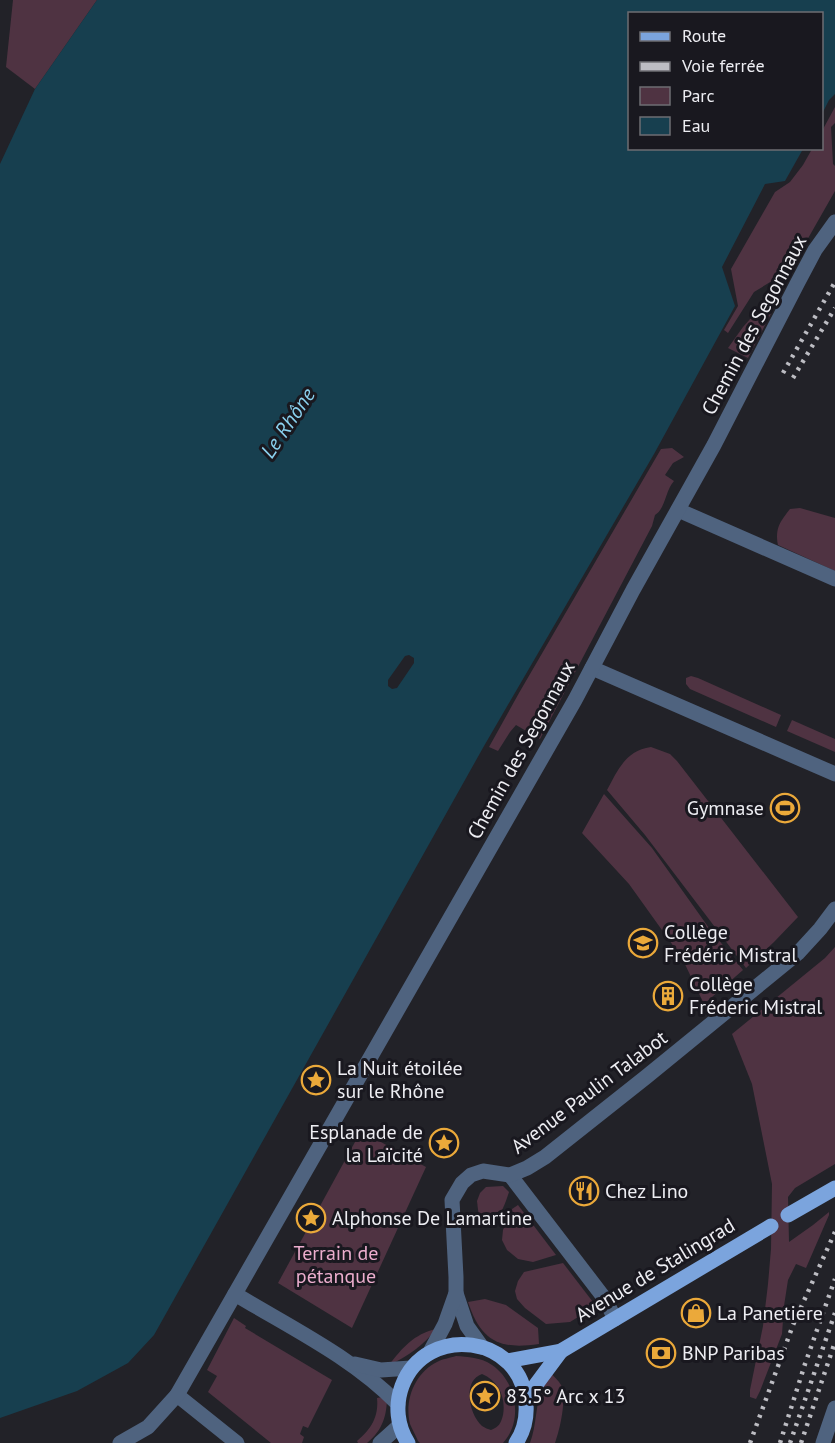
<svg xmlns="http://www.w3.org/2000/svg" width="835" height="1443" font-family="'PT Sans',sans-serif">
  <style>
    .green { fill: #4f3342; fill-rule: evenodd }
    .water { fill: #173f4f; fill-rule: evenodd }
    .lines { fill: none; stroke-linecap: round; stroke-linejoin: round }
    .minor { stroke: #4f637f; stroke-width: 15 }
    .major { stroke: #7ba4dd; stroke-width: 15 }
    .rail { stroke: #bdbdc3; stroke-width: 4.5; stroke-dasharray: 3 6; stroke-linecap: butt }
    .labels { text-anchor: middle; stroke-width: 6; stroke-linejoin: round; paint-order: stroke }
    .street-label { font-size: 20px; fill: #ededf2; stroke: #19181f }
    .poi-label { font-size: 20px; fill: #ededf2; stroke: #19181f; text-anchor: start }
    .park-label { font-size: 20px; fill: #ebadcd; stroke: #19181f }
    .water-label { font-size: 21px; font-style: italic; fill: #8ad1ef; stroke: #19181f }
  </style>
  <rect width="100%" height="100%" fill="#222228"/>
  <g class="green">
    <path d="M13,0H97L35,89L6,67Z"/>
    <path d="M835,107V123L831,127L833,164L835,166V191L790,270L754,292L728,333L724,330L738,306L731,269L775,192L790,182L803,165L812,149L822,148V131Z"/>
    <path d="M765,302L776,304L748,358L728,348L743,327Z"/>
    <path d="M672,448L684,457L673,463L665,475L674,481C665,491 666,508 655,515L652,526L540,739L516,725L510,732L498,751L489,747L519,693L661,449Z"/>
    <path d="M800,508L835,518V571L778,545C775,528 780,522 790,509Z"/>
    <path d="M691,676L698,678L781,715L776,727L690,689L686,684V678Z"/>
    <path d="M792,720L835,739V752L787,731Z"/>
    <path d="M651,747L670,754L677,761L798,917L774,942L746,968L645,835L607,790C618,770 625,751 651,747Z"/>
    <path d="M604,794L652,848L709,928L743,970L704,1004L682,958L629,884L582,833Z"/>
    <path d="M835,947V1164L795,1188L788,1197L789,1242L813,1225L829,1212V1215L806,1268L796,1264L788,1280L784,1306L782,1334L760,1391L756,1399L750,1397V1390L763,1326L768,1284L771,1249L772,1184L752,1084L732,1034L825,958Z"/>
    <path d="M361,1131L426,1167L352,1328L278,1283Z"/>
    <path d="M503,1186L509,1192C505,1204 501,1216 492,1223L482,1222L479,1218L477,1201L480,1193L486,1187Z"/>
    <path d="M518,1205L556,1255L533,1262L518,1259L507,1250L502,1240L503,1230L512,1209Z"/>
    <path d="M563,1263L596,1306L570,1322L546,1324L525,1308L517,1299L515,1291L518,1281L524,1272Z"/>
    <path d="M485,1299L506,1305L538,1328L539,1344C499,1350 481,1341 468,1302Z"/>
    <path d="M234,1318L246,1326L245,1328L332,1380L308,1428L303,1426L300,1434L304,1437L302,1443H271L208,1392L217,1376L207,1370Z"/>
    <path d="M436,1329C424,1345 407,1357 389,1365C402,1348 414,1334 436,1329Z"/>
    <path d="M456,1356C468,1357 480,1357 492,1365C516,1381 524,1420 503,1443H420L418,1441C416,1436 412,1429 410,1424C404,1400 415,1373 437,1362C442,1359 450,1358 456,1356ZM482,1374C499,1381 506,1398 503,1415C501,1423 499,1427 491,1430C488,1429 485,1428 482,1426C469,1414 462,1381 482,1374Z"/>
    <path d="M551,1373C554,1377 559,1381 561,1385C567,1399 560,1429 555,1443H530C537,1425 535,1404 543,1386C545,1381 549,1377 551,1373Z"/>
    <path d="M387,1396C387,1415 383,1430 367,1443H358L357,1441C371,1429 379,1417 377,1398Z"/>
  </g>
  <path class="water" d="M97,0H835V94L829,100L822,114V14H630V148L803,149L785,181L765,184L722,267L735,306L654,454L484,746L154,1335L128,1363L77,1391L0,1418V164L35,89ZM409,655L414,658V663L397,688L392,689L388,686V680L405,656Z"/>
  <g class="lines">
    <g class="minor">
      <path d="M678,510L835,579"/>
      <path d="M592,668L835,774"/>
      <path d="M510,1175L605,1299L615,1319"/>
      <path d="M456,1293L467,1326L482,1347"/>
      <path d="M235,1294C291,1328 352,1357 398,1404"/>
      <path d="M430,1352L445,1324L456,1293V1277L452,1200L462,1183L471,1175L483,1171L510,1175L527,1168L545,1157L646,1077L798,953L820,929L835,909"/>
      <path d="M355,1364L381,1370L411,1368"/>
      <path d="M177,1395L237,1443"/>
      <path d="M120,1443L148,1427L177,1395L575,700L633,590L714,445L798,282L815,250L835,222"/>
      <path d="M380,1443L400,1425"/>
      <path d="M823,1443L835,1408"/>
    </g>
    <g class="major">
      <path d="M788,1215L835,1188"/>
      <path d="M507,1361L561,1351L771,1226"/>
      <path d="M526,1398L561,1351"/>
      <path d="M408,1443C397,1426 395,1405 402,1386C426,1322 523,1335 526,1404C527,1418 524,1431 516,1443"/>
    </g>
    <g class="rail">
      <path d="M783,373L835,282"/>
      <path d="M793,378L835,308"/>
      <path d="M750,1443L793,1325L835,1232"/>
      <path d="M780,1443L805,1364L835,1279"/>
      <path d="M790,1443L835,1313"/>
      <path d="M801,1443L835,1342"/>
    </g>
  </g>
  <defs>
    <g id="stadium-ring" transform="scale(1.5)"><circle r="9.5" fill="#19181f" stroke="#eba93a" stroke-width="1.5"/><path d="M0-5a6.5 5 0 1 0 0 10a6.5 5 0 1 0 0-10ZM-3.5-1.8h7v3.6h-7Z" fill="#eba93a"/></g>
    <g id="school-ring" transform="scale(1.5)"><circle r="9.5" fill="#19181f" stroke="#eba93a" stroke-width="1.5"/><path d="M0-5L7-2L0 1L-7-2ZM-4 1L0 2.5L4 1V4Q0 6-4 4Z" fill="#eba93a"/></g>
    <g id="building-ring" transform="scale(1.5)"><circle r="9.5" fill="#19181f" stroke="#eba93a" stroke-width="1.5"/><path d="M-4-6H4V6H1V3H-1V6H-4ZM-2.5-4.3h1.7v1.8h-1.7ZM.8-4.3h1.7v1.8H.8ZM-2.5-1h1.7V.8h-1.7ZM.8-1h1.7V.8H.8Z" fill="#eba93a"/></g>
    <g id="sight-ring" transform="scale(1.5)"><circle r="9.5" fill="#19181f" stroke="#eba93a" stroke-width="1.5"/><path d="M0-6L1.8-2.2L6-1.7L2.9 1.2L3.7 5.4L0 3.3L-3.7 5.4L-2.9 1.2L-6-1.7L-1.8-2.2Z" fill="#eba93a"/></g>
    <g id="restaurant-ring" transform="scale(1.5)"><circle r="9.5" fill="#19181f" stroke="#eba93a" stroke-width="1.5"/><path d="M-5-6h1v4h1v-4h1v4h1v-4h1v5L-1.5 .5V6h-2V.5L-5-1ZM5-6V6H3V1.5H1.5Q1.5-4 5-6Z" fill="#eba93a"/></g>
    <g id="shop-ring" transform="scale(1.5)"><circle r="9.5" fill="#19181f" stroke="#eba93a" stroke-width="1.5"/><path d="M-5-2.5h2.3a2.7 3.5 0 0 1 5.4 0H5L5.5 6h-11ZM-1.5-2.5h3a1.5 2.3 0 0 0-3 0Z" fill="#eba93a"/></g>
    <g id="bank-ring" transform="scale(1.5)"><circle r="9.5" fill="#19181f" stroke="#eba93a" stroke-width="1.5"/><path d="M-6-4H6V4H-6ZM0-2.3a2.3 2.3 0 1 0 0 4.6a2.3 2.3 0 1 0 0-4.6Z" fill="#eba93a"/></g>
  </defs>
  <g fill-rule="evenodd">
    <use href="#stadium-ring" x="785" y="808"/>
    <use href="#school-ring" x="643" y="943"/>
    <use href="#building-ring" x="668" y="996"/>
    <use href="#sight-ring" x="316" y="1080"/>
    <use href="#sight-ring" x="444" y="1143"/>
    <use href="#restaurant-ring" x="584" y="1191"/>
    <use href="#sight-ring" x="311" y="1218"/>
    <use href="#shop-ring" x="696" y="1313"/>
    <use href="#bank-ring" x="661" y="1353"/>
    <use href="#sight-ring" x="485" y="1396"/>
  </g>
  <g class="labels">
    <g class="street-label">
      <text transform="translate(754 325) rotate(-62)" y="7">Chemin des Segonnaux</text>
      <text transform="translate(521 750) rotate(-61)" y="7">Chemin des Segonnaux</text>
      <text transform="translate(589 1092) rotate(-37)" y="7">Avenue Paulin Talabot</text>
      <text transform="translate(655 1270) rotate(-31)" y="7">Avenue de Stalingrad</text>
    </g>
    <g class="poi-label">
      <text x="764" y="815" text-anchor="end">Gymnase</text>
      <text x="664" y="939">Collège<tspan x="664" dy="23">Frédéric Mistral</tspan></text>
      <text x="689" y="991">Collège<tspan x="689" dy="23">Fréderic Mistral</tspan></text>
      <text x="337" y="1075">La Nuit étoilée<tspan x="337" dy="23">sur le Rhône</tspan></text>
      <text x="423" y="1139" text-anchor="end">Esplanade de<tspan x="423" dy="23">la Laïcité</tspan></text>
      <text x="605" y="1198">Chez Lino</text>
      <text x="332" y="1225">Alphonse De Lamartine</text>
      <text x="717" y="1320">La Panetiere</text>
      <text x="682" y="1360">BNP Paribas</text>
      <text x="506" y="1403">83.5° Arc x 13</text>
    </g>
    <g class="park-label">
      <text x="336" y="1260">Terrain de<tspan x="336" dy="23">pétanque</tspan></text>
    </g>
    <g class="water-label">
      <text transform="translate(288 423) rotate(-56)" y="7">Le Rhône</text>
    </g>
  </g>
  <rect x="628" y="12" width="195" height="138" fill="#19181f" stroke="#6e6d73" stroke-width="1.5"/>
  <rect x="640" y="32" width="30" height="9" fill="#7ba4dd" stroke="#6e6d73" stroke-width="1.5"/>
  <text x="682" y="42" font-size="18" fill="#ededf2">Route</text>
  <rect x="640" y="62" width="30" height="9" fill="#bdbdc3" stroke="#6e6d73" stroke-width="1.5"/>
  <text x="682" y="72" font-size="18" fill="#ededf2">Voie ferrée</text>
  <rect x="640" y="87" width="30" height="18" fill="#4f3342" stroke="#6e6d73" stroke-width="1.5"/>
  <text x="682" y="102" font-size="18" fill="#ededf2">Parc</text>
  <rect x="640" y="117" width="30" height="18" fill="#173f4f" stroke="#6e6d73" stroke-width="1.5"/>
  <text x="682" y="132" font-size="18" fill="#ededf2">Eau</text>
</svg>
